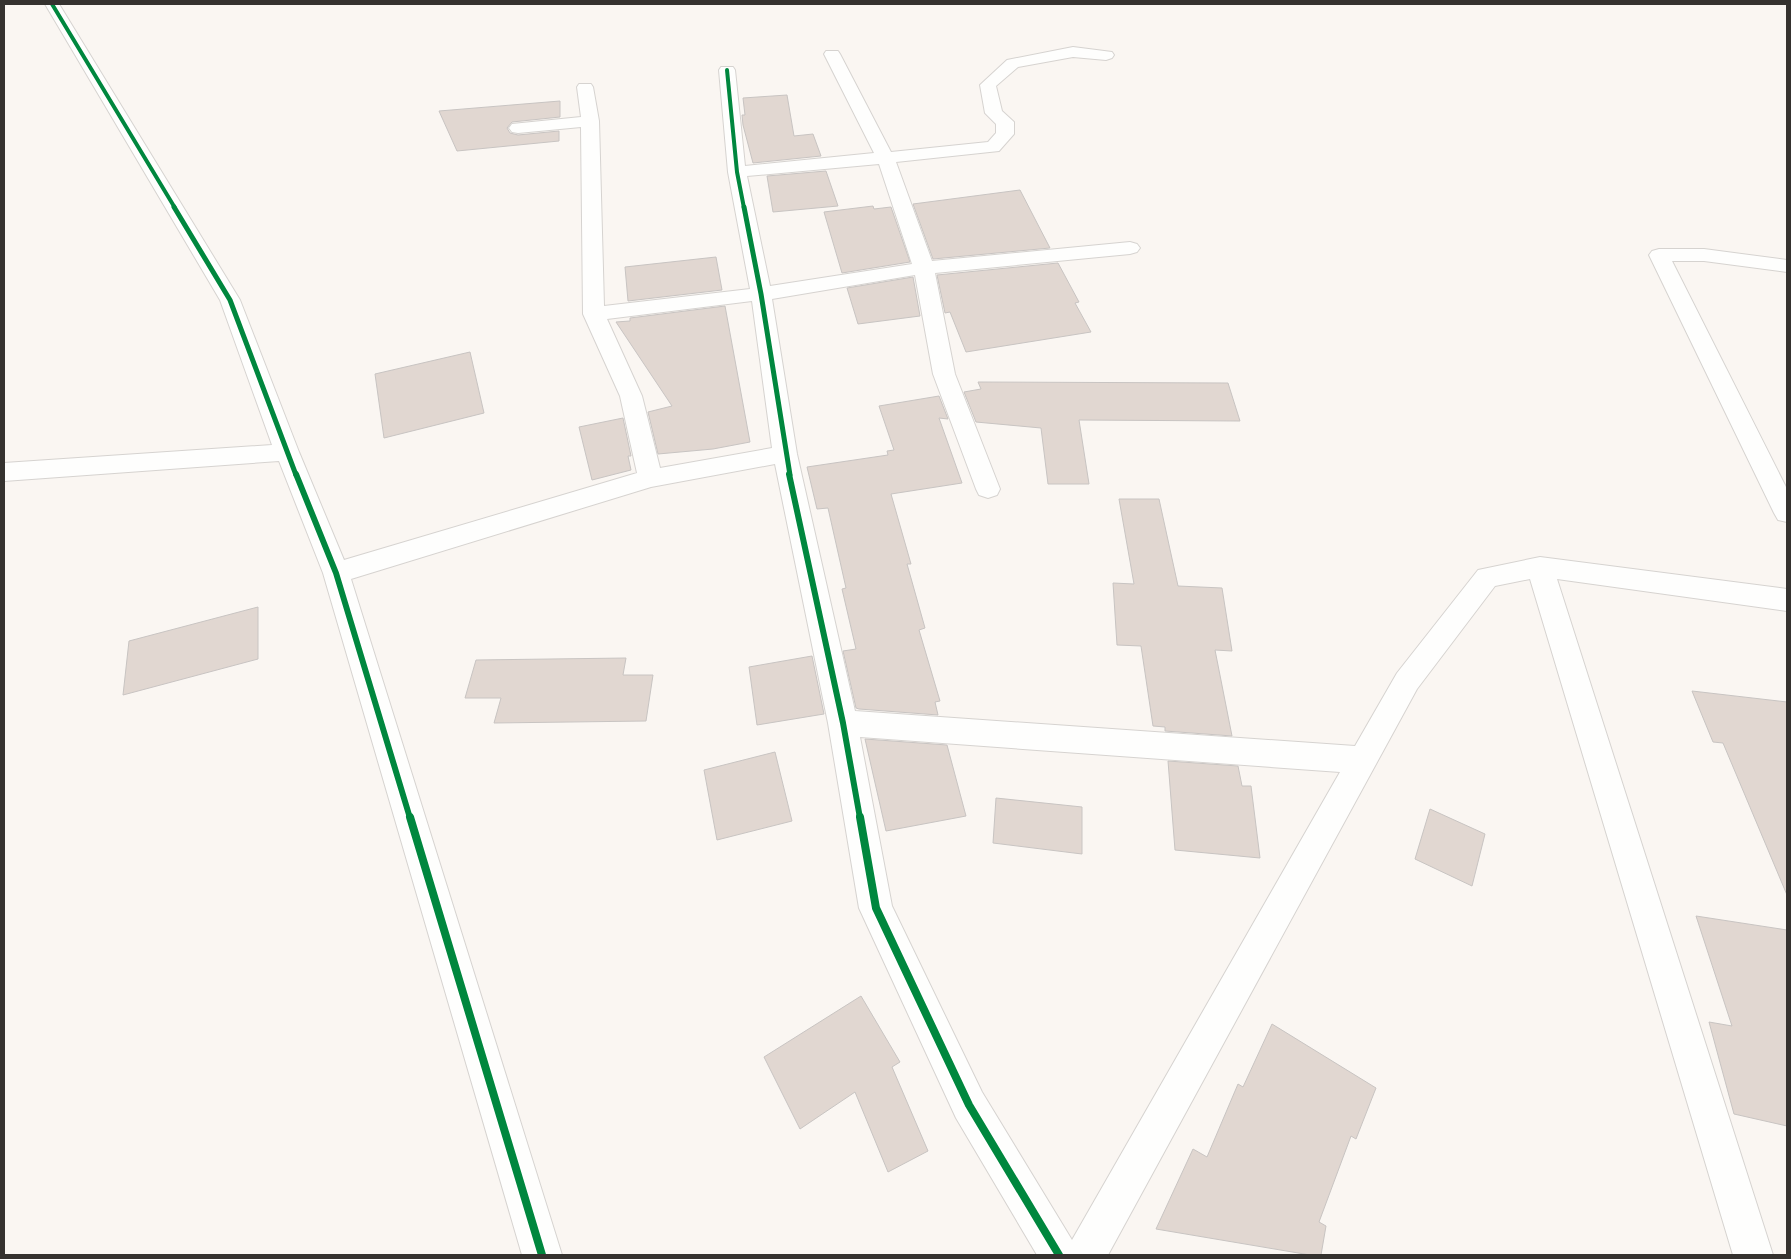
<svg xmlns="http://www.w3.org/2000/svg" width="1791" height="1259" font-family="Signika,sans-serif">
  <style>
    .building { fill: #e1d7d1; stroke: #c8c4c2 }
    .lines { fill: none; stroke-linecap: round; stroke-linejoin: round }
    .minor-casing { stroke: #d6d3d0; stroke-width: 2 }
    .minor { fill: #fefefd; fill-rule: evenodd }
    .cycleway-far3-casing { stroke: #fff; stroke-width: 5.5 }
    .cycleway-far2-casing { stroke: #fff; stroke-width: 8 }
    .cycleway-far1-casing { stroke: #fff; stroke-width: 9 }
    .cycleway-casing { stroke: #fff; stroke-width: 11 }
    .cycleway-far3 { stroke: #00873e; stroke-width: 4 }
    .cycleway-far2 { stroke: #00873e; stroke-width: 5 }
    .cycleway-far1 { stroke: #00873e; stroke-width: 6 }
    .cycleway { stroke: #00873e; stroke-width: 8 }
  </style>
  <rect width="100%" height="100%" fill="#faf6f2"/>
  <g class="building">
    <path d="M787,95L794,136L813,134L821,156L753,163L743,125L742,115H745L743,98Z"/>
    <path d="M560,101V117L512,122L507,128L510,133L518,135L559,131V141L457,151L439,111Z"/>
    <path d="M826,171L838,206L773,212L767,176Z"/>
    <path d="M1020,190L1050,248L933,259L913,204Z"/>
    <path d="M873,206L874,209L891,207L910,262L842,273L824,212Z"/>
    <path d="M716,257L722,290L628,301L625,267Z"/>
    <path d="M1058,263L1079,302L1075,303L1091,332L966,352L950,312L945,313L937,275Z"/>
    <path d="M913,277L920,316L858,324L847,288Z"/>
    <path d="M725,306L750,442L713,449L658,454L648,412L672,406L616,322L630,321V318Z"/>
    <path d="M470,352L484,413L384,438L375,374Z"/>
    <path d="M978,382L1228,383L1240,421L1079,420L1089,484H1048L1041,428L976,422L964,392L981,389Z"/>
    <path d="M939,396L948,419L939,418L962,483L891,494L911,564H907L925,628L919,630L940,701L935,702L938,715L859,709L856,708L843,651L856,649L842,589L846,588L828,508L817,509L807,467L888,455L887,451L894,450L879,406Z"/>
    <path d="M623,418L631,456H628L631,470L592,480L579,427Z"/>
    <path d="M1119,499H1159L1178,586L1222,588L1232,651L1215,650L1232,736L1165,731V727L1153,726L1141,646L1117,645L1113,583L1134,584Z"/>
    <path d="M258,607V659L123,695L129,641Z"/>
    <path d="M812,656L824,714L757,725L749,667Z"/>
    <path d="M626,658L623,675H653L646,721L494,723L501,698H465L476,660Z"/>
    <path d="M1692,691L1787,702V895L1723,743L1713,742Z"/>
    <path d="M865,739L947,745L966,816L886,831Z"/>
    <path d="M775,752L792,821L717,840L704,770Z"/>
    <path d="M1168,761L1238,766L1242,786H1251L1260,858L1175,850Z"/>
    <path d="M996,798L1082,807V854L993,843Z"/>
    <path d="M1430,809L1485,834L1472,886L1415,859Z"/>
    <path d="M1696,916L1787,930V1126L1734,1114L1709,1022L1732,1026Z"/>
    <path d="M861,996L900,1062L892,1067L928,1151L888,1172L855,1092L800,1129L764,1057Z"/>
    <path d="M1272,1024L1376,1088L1356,1139L1351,1136L1319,1222L1326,1226L1321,1255H1310L1156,1229L1193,1149L1207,1157L1238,1084L1243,1087Z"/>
  </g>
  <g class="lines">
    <g class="minor-casing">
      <g id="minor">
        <path d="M45,4H59L240,300L299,452L344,560L637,473L620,396L583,314L581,127L518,133L512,132L509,128L512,124L581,117L577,87L579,84H591L593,87L599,121L604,306L750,289L728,172L719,70L721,67H733L735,70L745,166L874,153L824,54L826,51H838L840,54L891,152L988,142L996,133V124L985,113L980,85L1007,60L1073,47L1112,52L1114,55L1112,58L1106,60L1073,57L1018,67L996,86L1002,111L1014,122V134L999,151L896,162L932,261L1130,242L1137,244L1140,248L1137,252L1130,254L935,273L955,374L1000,489L997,495L988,498L979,495L976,489L933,374L915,275L772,299L797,454L855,711L1355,746L1397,673L1478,570L1540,557L1787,589V611L1557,579L1773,1255H1733L1530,579L1495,586L1417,689L1108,1255H1037L956,1118L859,908L828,723L775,464L651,487L351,579L562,1255H522L323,573L279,461L4,481V463L272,445L220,300ZM879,164L912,264L770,286L747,176ZM752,301L772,448L660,468L642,396L607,319ZM860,737L1340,772L1072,1240L982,1092L892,906Z"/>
        <path d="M1659,249H1704L1787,260V272L1704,261H1672L1787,489V522L1778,520L1774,513L1649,255L1652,251Z"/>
      </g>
    </g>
    <use href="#minor" class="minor"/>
    <g class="cycleway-far3-casing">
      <g id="cycleway-far3">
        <path d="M52,4L175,208"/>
        <path d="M727,70L737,172L744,208"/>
      </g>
    </g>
    <g class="cycleway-far2-casing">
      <g id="cycleway-far2">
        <path d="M174,207L230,300L296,475"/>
        <path d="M744,207L761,294L790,475"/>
      </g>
    </g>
    <g class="cycleway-far1-casing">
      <g id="cycleway-far1">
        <path d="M296,474L336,573L410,818"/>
        <path d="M789,474L843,723L860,818"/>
      </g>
    </g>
    <g class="cycleway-casing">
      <g id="cycleway">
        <path d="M410,817L542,1255"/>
        <path d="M860,817L876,908L969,1105L1059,1255"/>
      </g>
    </g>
    <use href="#cycleway-far3" class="cycleway-far3"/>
    <use href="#cycleway-far2" class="cycleway-far2"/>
    <use href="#cycleway-far1" class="cycleway-far1"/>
    <use href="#cycleway" class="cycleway"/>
  </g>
  <rect width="1791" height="1259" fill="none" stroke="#35322f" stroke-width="10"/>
</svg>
